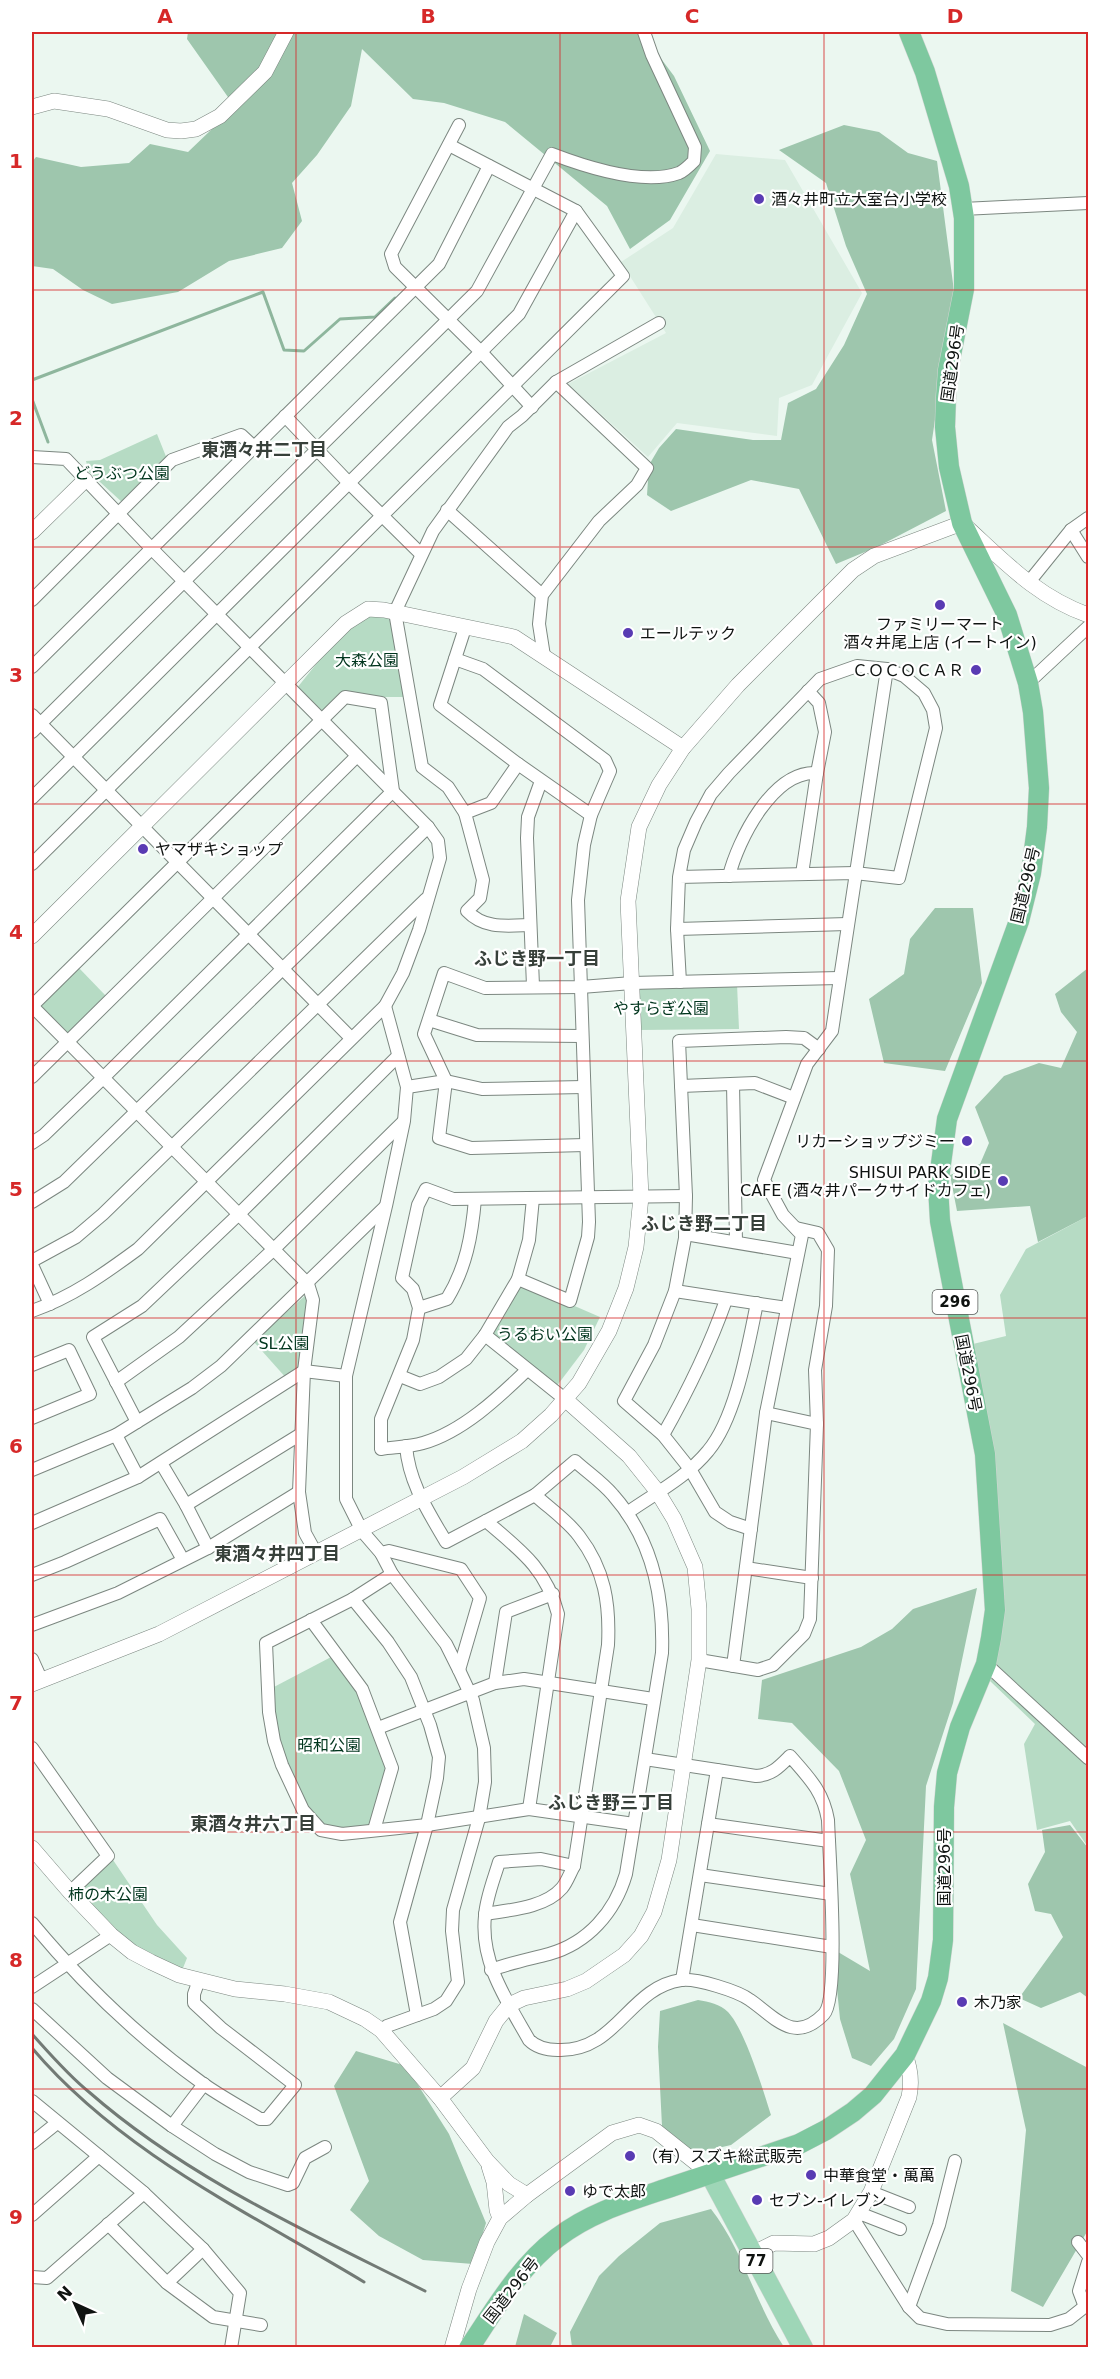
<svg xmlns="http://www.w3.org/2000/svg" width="1120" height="2379" font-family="'DejaVu Sans','Noto Sans JP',sans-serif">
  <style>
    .built { fill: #dbeee2 }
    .green { fill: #b6dbc4 }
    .forest { fill: #9ec6ad }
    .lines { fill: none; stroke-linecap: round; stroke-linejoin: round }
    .stream { stroke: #8eb69d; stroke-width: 3 }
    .minor-casing { stroke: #7c8780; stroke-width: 14 }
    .tertiary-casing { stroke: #7c8780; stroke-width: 16 }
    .primary-casing { stroke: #d4d5d4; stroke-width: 21 }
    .trunk-casing { stroke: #d4d5d4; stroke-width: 21 }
    .minor { stroke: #fff; stroke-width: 12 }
    .tertiary { stroke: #fff; stroke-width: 15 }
    .primary { stroke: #9ed6b7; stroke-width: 20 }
    .trunk { stroke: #7ec89f; stroke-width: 20 }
    .rail { stroke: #727a75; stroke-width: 3 }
    .grid { fill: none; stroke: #d62828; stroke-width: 1.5; stroke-opacity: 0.55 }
    .poi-dot { fill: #593bb3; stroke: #fff; stroke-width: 2 }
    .labels { text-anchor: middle; stroke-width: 4.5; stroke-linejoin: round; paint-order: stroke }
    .shield { fill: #fff; stroke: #575a58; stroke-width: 1.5 }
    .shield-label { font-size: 15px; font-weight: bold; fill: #0f1311 }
    .poi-label { font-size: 16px; fill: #0f1311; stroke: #fff; text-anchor: start }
    .street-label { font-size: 16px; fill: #0f1311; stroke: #fff }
    .park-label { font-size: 16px; fill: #00351d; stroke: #fff }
    .neighbourhood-label { font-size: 18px; font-weight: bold; fill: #37403a; stroke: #fff }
    .neatline { fill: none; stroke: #d62828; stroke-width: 2 }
    .grid-label { font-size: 20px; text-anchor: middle; font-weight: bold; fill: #d62828 }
  </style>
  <rect width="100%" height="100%" fill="#ebf7f0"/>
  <path class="built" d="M716,154L785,160L862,293L812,385L779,398L777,436L677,423L648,457L568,384L666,333L621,262L673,228Z"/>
  <g class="green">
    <path d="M157,434L167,459L123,503L89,472L86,461L100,460Z"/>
    <path d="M395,612L410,697H345L321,712L297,688L354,617Z"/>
    <path d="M78,967L106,996L68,1035L39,1006Z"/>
    <path d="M737,984L739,1029L640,1030L636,986Z"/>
    <path d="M1088,1216V1847L1070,1821L1037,1830L1024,1744L1035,1724L990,1681L997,1628L973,1344L1006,1336L1000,1295L1026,1249Z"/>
    <path d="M519,1282L600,1317L584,1350L556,1387L489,1335Z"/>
    <path d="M307,1294L311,1301L302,1370L287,1379L253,1341Z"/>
    <path d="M333,1656L360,1690L388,1768L372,1828L343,1831L323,1827L306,1809L278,1740L272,1688Z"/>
    <path d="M111,1857L157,1925L187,1958L181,1973L133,1949L74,1893Z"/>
  </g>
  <g class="forest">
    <path d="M188,32H641L674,76L710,151L670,220L630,249L607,206L505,122L444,103L413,99L362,49L351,106L317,155L292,183L302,221L282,248L229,261L178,292L112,304L83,290L53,269L32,266V162L36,157L81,167L129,163L150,144L188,152L235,107L187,39Z"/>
    <path d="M844,125L879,132L908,153L937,161L954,291L932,440L946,511L877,547L836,564L799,489L751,480L671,511L647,495L649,465L659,448L676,429L753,440H781L788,403L816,389L844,345L867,294L846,246L826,183L779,150Z"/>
    <path d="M935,908H973L982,983L945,1071L884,1063L869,999L904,974L910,939Z"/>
    <path d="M1088,968V1216L1038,1242L1030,1206L957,1211L950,1175L980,1164L989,1143L975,1107L1004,1076L1039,1063L1061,1068L1077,1032L1061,1012L1055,994Z"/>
    <path d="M977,1588L953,1703L926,1786L916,1989L894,2039L871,2066L852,2058L840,2019L833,1949L870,1971L850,1874L866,1840L839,1771L792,1723L758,1719L762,1680L861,1647L892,1629L913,1609Z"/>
    <path d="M1070,1825L1088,1848V1998L1080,1992L1041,2008L1019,1998L1063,1937L1051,1914L1035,1911L1028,1884L1045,1852L1042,1830Z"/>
    <path d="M698,2000C709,2002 720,2004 728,2012C745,2030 763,2090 771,2115L731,2145L692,2154L674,2143L662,2126L658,2047L660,2011Z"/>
    <path d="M1003,2023L1088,2068V2230L1043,2307L1011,2291L1026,2130Z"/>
    <path d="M356,2051L406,2066L449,2134L486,2223L473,2264L423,2260L379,2236L350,2210L369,2181L334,2086Z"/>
    <path d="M711,2209C743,2250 755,2303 784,2347H572L570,2332L599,2276L619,2256L660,2223Z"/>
    <path d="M524,2314L557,2333L550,2347H515Z"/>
  </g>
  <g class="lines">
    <g class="stream">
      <path d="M32,380L263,292L284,350L304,351L340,319L375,317L395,298"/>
      <path d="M32,399L48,442"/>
    </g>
    <g class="minor-casing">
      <g id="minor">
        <path d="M459,125L391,254L395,267L481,352L532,407"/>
        <path d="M963,209L1088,203"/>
        <path d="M285,416L349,483L421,554"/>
        <path d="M32,457L66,459L151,548L428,827L438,841L440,858L419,930L403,973L385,1006L138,1249C104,1274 72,1297 32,1311"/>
        <path d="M447,510L542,595"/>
        <path d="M1071,530L1088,557"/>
        <path d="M1029,582L1071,530L1088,518"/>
        <path d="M32,600L172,460L241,435L254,447"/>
        <path d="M465,628L440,705L518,764L591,815"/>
        <path d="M544,656L539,624L542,595L599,521L637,485L647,468L556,382"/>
        <path d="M455,659L483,669L605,760L610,771L591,815L584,845L578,900L589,1222L588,1237L570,1301L518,1279"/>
        <path d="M32,667L439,264L489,166"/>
        <path d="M1028,683L1088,627"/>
        <path d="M32,715L351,1038"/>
        <path d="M32,732L477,291L552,154C586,167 643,186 679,173C684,171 690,165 694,161L695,147L652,55L644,32"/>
        <path d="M32,798L519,314L576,211"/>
        <path d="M465,813L491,803L518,764"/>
        <path d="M32,864L623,276L576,211L449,145"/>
        <path d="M802,874L817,773L825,732L819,703L808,691"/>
        <path d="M729,876C738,840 773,770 817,773"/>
        <path d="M679,877L855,873L899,878L936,728L933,710L924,693L904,676L887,669L857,666L820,679L729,773L711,794L696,822L684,850L679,877L677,929L680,982"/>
        <path d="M529,925C506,926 484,929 467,911L480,898L483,880L465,813L448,787L422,767L395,612L433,531L508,427L522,416L556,382L659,323"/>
        <path d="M677,929L847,924"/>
        <path d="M533,986L527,838L528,817L541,781"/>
        <path d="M32,1006L345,697L381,703L393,791L103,1078L44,1135L32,1143"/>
        <path d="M32,1006L308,1284L313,1300L304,1371L299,1492L305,1533L316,1553"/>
        <path d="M429,1020L477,1035L582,1036"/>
        <path d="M32,1077L357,756"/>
        <path d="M733,1084L736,1242"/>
        <path d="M681,1086L755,1083L794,1098"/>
        <path d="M407,1087L446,1081L482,1089L583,1087"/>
        <path d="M585,1145L471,1148L439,1138L446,1081L424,1034L444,973L485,988L581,987L632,983L839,978"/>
        <path d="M32,1202L64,1182L428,827"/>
        <path d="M796,1228L818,1233L828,1250L826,1306L815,1370L817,1424"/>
        <path d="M685,1234L798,1253"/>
        <path d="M32,1261L76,1237L103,1214L426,899"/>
        <path d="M32,1265L50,1304"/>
        <path d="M675,1291L787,1308"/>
        <path d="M419,1308L447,1299C466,1268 472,1235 475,1199"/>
        <path d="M485,1335L566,1400"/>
        <path d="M32,1365L69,1350L90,1394L32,1418"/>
        <path d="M527,1370C498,1398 462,1432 423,1443C410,1447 394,1447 381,1449V1419L413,1340L419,1308L413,1289L402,1278L418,1205L426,1189L453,1199L686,1196"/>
        <path d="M400,1376L420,1384L439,1377L466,1359L485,1335L518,1279L529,1240L533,1198"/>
        <path d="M116,1382L179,1337L274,1249L403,1122"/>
        <path d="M137,1422L93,1337L142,1306L239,1214L398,1056"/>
        <path d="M116,1435L138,1477"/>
        <path d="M663,1435C688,1391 709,1348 726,1300"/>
        <path d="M406,1446C409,1483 428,1511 446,1542L535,1495L575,1461C587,1472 602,1482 613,1495C652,1539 664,1595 662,1653L626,1874C615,1912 588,1943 549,1954C530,1959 510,1963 491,1970"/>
        <path d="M161,1463L186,1505L208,1548"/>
        <path d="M32,1470L116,1435L192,1388L221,1366L385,1207"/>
        <path d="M186,1505L301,1434"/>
        <path d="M627,1513C654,1494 687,1477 708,1451C736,1418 748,1346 757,1303"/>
        <path d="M486,1521C520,1550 546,1568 558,1614L529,1809"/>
        <path d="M32,1523L138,1477L304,1371L346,1376"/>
        <path d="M751,1529L730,1522L715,1512L690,1469L663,1435L624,1401L654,1345L675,1291L685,1238L686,1196L679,1041L786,1037L804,1038L819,1049"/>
        <path d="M381,1553L389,1551L461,1569L480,1598L459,1670"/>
        <path d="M746,1568L812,1578"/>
        <path d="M392,1574L353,1599L266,1643L269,1712L274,1741L282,1765L303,1810L321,1830L342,1834L427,1825L529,1809L634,1824"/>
        <path d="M32,1575L65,1562L160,1519L183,1560"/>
        <path d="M353,1599L388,1642L411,1677L430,1725L439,1757L437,1778L427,1825L400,1922L417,2015"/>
        <path d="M311,1620L362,1689L392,1768L374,1830"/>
        <path d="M32,1625L118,1593L208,1548L299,1492"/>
        <path d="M32,1659L41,1679"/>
        <path d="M699,1660L758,1670L773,1665L804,1634L810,1619L817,1424L766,1413"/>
        <path d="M986,1664L1088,1758"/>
        <path d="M733,1666L766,1413L802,1235L783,1215L764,1180L807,1064L832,1031L887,669"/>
        <path d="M495,1683L506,1612L553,1594"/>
        <path d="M378,1728L495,1683L524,1679L653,1699"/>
        <path d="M32,1748L108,1856L70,1892"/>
        <path d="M708,1824L829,1841"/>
        <path d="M574,1866L541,1859L499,1862C494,1879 486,1898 485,1916C480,1962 507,2001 529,2040C537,2048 547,2050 558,2050C617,2052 628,1988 681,1980C696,1978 738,1991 750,2000C775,2017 794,2045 824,2014C840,1997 829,1851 828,1820C823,1791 809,1778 790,1756C779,1767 772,1775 756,1776L645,1759"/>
        <path d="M700,1875L831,1894"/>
        <path d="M485,1914C509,1910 545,1908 562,1888C567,1882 570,1873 574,1866L608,1645C610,1604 605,1570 579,1536C568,1521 549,1508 535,1495"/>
        <path d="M32,1923C82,1983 138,2037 202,2083C220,2096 241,2107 260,2119H267L295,2085L221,2028L194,2003V1994L199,1980"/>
        <path d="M692,1925L832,1947"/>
        <path d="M682,1980L717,1770"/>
        <path d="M32,1987L111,1935"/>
        <path d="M32,2009L107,2078L172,2126L215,2154L249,2172L288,2185L293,2183L305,2158L325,2147"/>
        <path d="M381,2030L387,2026L434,2009L446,2001L458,1982L452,1931L453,1910L479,1818L485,1782L484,1748L473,1700L459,1670L446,1644L392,1574L381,1553L362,1531L346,1499V1376L386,1206L404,1121L407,1087L385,1006"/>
        <path d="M32,2101L144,2193L203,2249L240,2293L231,2348"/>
        <path d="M172,2126L204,2084"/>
        <path d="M32,2143L57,2123"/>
        <path d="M871,2192L909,2207"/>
        <path d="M859,2213L900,2229"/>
        <path d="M32,2215L99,2156"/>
        <path d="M854,2220L909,2307L920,2318L947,2324L1050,2325L1069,2319L1088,2304"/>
        <path d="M108,2224L167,2283L213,2317L261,2325"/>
        <path d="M1078,2242L1088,2255"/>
        <path d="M32,2277L47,2278L144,2193"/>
        <path d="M167,2283L203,2249"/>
        <path d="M909,2307L939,2225L955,2161"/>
        <path d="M1085,2307L1079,2291L1088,2262"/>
      </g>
    </g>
    <g class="tertiary-casing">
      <g id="tertiary">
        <path d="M32,107L54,101L108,109L167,130L181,131L196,129L220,116L265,72L286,32"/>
        <path d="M32,532L85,480"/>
        <path d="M32,936L346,623L368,609L384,610L514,637L683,748"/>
        <path d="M32,1684L159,1634L463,1477L522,1441L551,1415L579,1383L609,1331L626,1288L636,1247L641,1197L628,901L639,827L659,785L683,748L738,685L853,570L874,556L962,523C1003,560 1035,596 1088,615"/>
        <path d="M32,1848L70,1892L111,1935L132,1952L151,1962L179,1975L235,1989L285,1994L329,2002L365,2019L381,2030L440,2098L487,2161L509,2184L527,2195"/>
        <path d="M440,2098L473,2068L496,2021L509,2005L524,1998L567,1989L586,1981L624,1955L641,1936L654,1912L669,1860L699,1660V1609L695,1567L674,1519L657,1491L629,1456L566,1400"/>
        <path d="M489,2166L494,2182L497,2210L500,2218"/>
        <path d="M752,2254L774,2243L814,2244L829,2238L854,2220L871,2192L909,2097C912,2082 911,2070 905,2055"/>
        <path d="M452,2348L469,2289L487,2242L500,2218L527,2195L612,2133L639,2125L656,2131L710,2174"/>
      </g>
    </g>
    <g class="primary-casing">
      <path id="primary" d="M710,2174L803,2348"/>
    </g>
    <g class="trunk-casing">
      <path id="trunk" d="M469,2348C495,2309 520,2266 557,2238C592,2211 633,2200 674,2186C715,2172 757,2158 799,2144L826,2130L853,2112L873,2095L905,2055L931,2001L938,1978L943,1940L944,1807L947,1773L960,1727L986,1664L991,1638L995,1610L985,1454L940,1221L938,1186L947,1119L1019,921L1031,873L1037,827L1039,788L1033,712L1028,683L1007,615L962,523L949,467L945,427L946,397L948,370L964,289V218L959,186L925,72L909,32"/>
    </g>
    <use href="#minor" class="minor"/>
    <use href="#tertiary" class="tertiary"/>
    <use href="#primary" class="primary"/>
    <use href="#trunk" class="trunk"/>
    <g class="rail">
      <path d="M32,2034C50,2054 68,2075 89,2092C187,2178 310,2233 425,2291"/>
      <path d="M32,2048C121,2153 248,2212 364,2282"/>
    </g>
  </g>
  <path class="grid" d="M296,32V2348M560,32V2348M824,32V2348M32,290H1088M32,547H1088M32,804H1088M32,1061H1088M32,1318H1088M32,1575H1088M32,1832H1088M32,2089H1088"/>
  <g class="poi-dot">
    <circle cx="759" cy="199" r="6"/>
    <circle cx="940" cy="605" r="6"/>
    <circle cx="628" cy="633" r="6"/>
    <circle cx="976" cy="670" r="6"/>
    <circle cx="143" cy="849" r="6"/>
    <circle cx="967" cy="1141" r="6"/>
    <circle cx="1003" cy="1181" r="6"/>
    <circle cx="962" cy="2002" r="6"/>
    <circle cx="630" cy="2156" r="6"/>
    <circle cx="811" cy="2175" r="6"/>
    <circle cx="570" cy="2191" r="6"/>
    <circle cx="757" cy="2200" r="6"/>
  </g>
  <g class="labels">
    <g class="shield">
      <rect x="932.5" y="1290" width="45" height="24" rx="4.5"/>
      <rect x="739.5" y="2249" width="33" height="24" rx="4.5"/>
    </g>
    <g class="shield-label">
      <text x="955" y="1307">296</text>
      <text x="756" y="2266">77</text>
    </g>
    <g class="poi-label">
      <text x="771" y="205">酒々井町立大室台小学校</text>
      <text x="940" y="630" text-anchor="middle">ファミリーマート<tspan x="940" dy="18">酒々井尾上店 (イートイン)</tspan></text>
      <text x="640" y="639">エールテック</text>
      <text x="964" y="676" text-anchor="end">ＣＯＣＯＣＡＲ</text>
      <text x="155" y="855">ヤマザキショップ</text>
      <text x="955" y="1147" text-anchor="end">リカーショップジミー</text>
      <text x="991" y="1178" text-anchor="end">SHISUI PARK SIDE<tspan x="991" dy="18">CAFE (酒々井パークサイドカフェ)</tspan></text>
      <text x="974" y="2008">木乃家</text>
      <text x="642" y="2162">（有）スズキ総武販売</text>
      <text x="823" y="2181">中華食堂・萬萬</text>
      <text x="582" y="2197">ゆで太郎</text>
      <text x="769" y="2206">セブン-イレブン</text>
    </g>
    <g class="street-label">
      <text transform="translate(952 363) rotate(-82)" y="6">国道296号</text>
      <text transform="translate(1025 885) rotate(-77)" y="6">国道296号</text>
      <text transform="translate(969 1373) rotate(79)" y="6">国道296号</text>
      <text transform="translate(944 1867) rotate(-90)" y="6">国道296号</text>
      <text transform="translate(511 2290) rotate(-52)" y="6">国道296号</text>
    </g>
    <g class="park-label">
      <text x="122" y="479">どうぶつ公園</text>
      <text x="367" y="666">大森公園</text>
      <text x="661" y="1014">やすらぎ公園</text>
      <text x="545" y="1340">うるおい公園</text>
      <text x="284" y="1349">SL公園</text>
      <text x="329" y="1751">昭和公園</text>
      <text x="108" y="1900">柿の木公園</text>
    </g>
    <g class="neighbourhood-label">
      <text x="264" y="456">東酒々井二丁目</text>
      <text x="537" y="965">ふじき野一丁目</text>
      <text x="704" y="1230">ふじき野二丁目</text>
      <text x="277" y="1560">東酒々井四丁目</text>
      <text x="611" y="1809">ふじき野三丁目</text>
      <text x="253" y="1830">東酒々井六丁目</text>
    </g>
  </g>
  <rect width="1120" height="2379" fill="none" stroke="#ffffff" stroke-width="66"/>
  <g transform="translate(75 2304) rotate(315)" stroke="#ffffff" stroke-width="4.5" paint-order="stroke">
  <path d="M0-4.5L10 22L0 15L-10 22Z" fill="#0f1311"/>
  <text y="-9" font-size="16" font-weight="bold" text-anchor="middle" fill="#0f1311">N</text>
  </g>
  <rect x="33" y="33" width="1054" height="2313" class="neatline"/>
  <g class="grid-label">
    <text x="165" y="23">A</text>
    <text x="428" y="23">B</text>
    <text x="692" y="23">C</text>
    <text x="955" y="23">D</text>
    <text x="16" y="168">1</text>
    <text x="16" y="425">2</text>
    <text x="16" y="682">3</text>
    <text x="16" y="939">4</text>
    <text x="16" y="1196">5</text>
    <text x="16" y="1453">6</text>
    <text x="16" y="1710">7</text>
    <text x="16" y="1967">8</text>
    <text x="16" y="2224">9</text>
  </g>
</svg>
